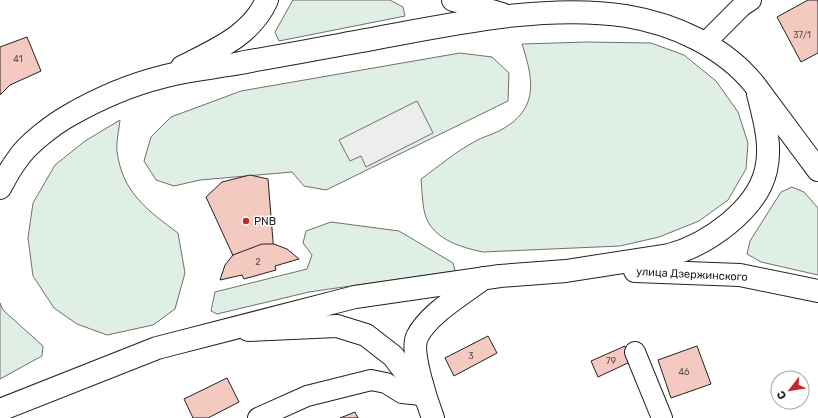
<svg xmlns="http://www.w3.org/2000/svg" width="818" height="418" font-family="Rubik,sans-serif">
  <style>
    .green { fill: #e0efe3; stroke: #6f6f6f }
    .parking { fill: #ededed; stroke: #6f6f6f }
    .building { fill: #f3c9c0; stroke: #222 }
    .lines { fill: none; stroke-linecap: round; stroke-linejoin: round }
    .minor-casing { stroke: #222; stroke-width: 22 }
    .tertiary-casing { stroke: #222; stroke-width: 24 }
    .primary-casing { stroke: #222; stroke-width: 24 }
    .minor { stroke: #fff; stroke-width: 20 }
    .tertiary { stroke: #fff; stroke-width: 22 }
    .primary { stroke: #fff; stroke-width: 22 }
    .poi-dot { fill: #c62828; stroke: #fff; stroke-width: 1.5 }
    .labels { text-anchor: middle; stroke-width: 3; stroke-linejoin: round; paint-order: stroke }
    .number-label { font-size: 9px; fill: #564c4a }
    .poi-label { font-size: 11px; fill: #222; stroke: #fff; text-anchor: start }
    .street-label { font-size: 11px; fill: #222; stroke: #fff }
  </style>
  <rect width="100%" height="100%" fill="#fff"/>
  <g class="green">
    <path d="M293,0H390L403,7L405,16L279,41L275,32Z"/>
    <path d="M587,42L651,43L684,55L716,81L738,112L748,143L746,169L728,200L699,221L659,237L620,246L483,252C459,247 429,238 424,210C422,200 422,189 421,179C438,167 455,152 474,142C482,137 491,135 499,131C539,110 534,81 522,44Z"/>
    <path d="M460,53L492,57L509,73L508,101L326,190L304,186L292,172L200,180L174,186L156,180L144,161L151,137L171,117L241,91Z"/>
    <path d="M120,120C119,130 116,142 117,151C122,192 147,210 178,233L185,273L175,309L153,325L107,335L77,324L54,308L33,276L28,238L33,203L55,165L85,141Z"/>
    <path d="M792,187L804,192L818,208V275L761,262L747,254L750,241L781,192Z"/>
    <path d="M331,222L399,231L453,263L455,271L309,292L217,314L211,311L215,292L307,269L312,255L303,243L306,231Z"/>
    <path d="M0,303L3,310L43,346L42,356L0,379Z"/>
  </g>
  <path class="parking" d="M417,101L433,133L366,167L361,156L350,161L339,140Z"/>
  <g class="building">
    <path d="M808,0H818V53L801,62L777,17Z"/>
    <path d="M27,37L41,71L10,85L0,95V47Z"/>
    <path d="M250,175L268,179L275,266L242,275L206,197L222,182Z"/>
    <path d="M262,244H274L287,249L299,259L275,266L276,270L244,279L242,275L220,280L225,265L233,255Z"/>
    <path d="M488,336L497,353L454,376L445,358Z"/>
    <path d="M625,346L632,361L598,377L591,361Z"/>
    <path d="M697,346L711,384L671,398L658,360Z"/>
    <path d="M227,378L239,402L208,418H193L184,399Z"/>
    <path d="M355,412L358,418H340Z"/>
  </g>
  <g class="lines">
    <g class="minor-casing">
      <g id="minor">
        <path d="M705,43L742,6L751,0"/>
        <path d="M635,352L662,418"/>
        <path d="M258,418L307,396L371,380L386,383L402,393L422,395"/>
      </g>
    </g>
    <g class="tertiary-casing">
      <g id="tertiary">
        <path d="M248,330L337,326L366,335L393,356L425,398"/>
        <path d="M433,418C427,402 410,352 417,337C428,314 463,294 484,278"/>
      </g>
    </g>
    <g class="primary-casing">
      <g id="primary">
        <path d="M453,0L502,14"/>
        <path d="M182,67C215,50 251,36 267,0"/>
        <path d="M0,188C5,179 10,169 17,160C27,144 54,124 70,115C98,99 130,85 162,77C185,71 210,68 235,64C271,57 308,51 344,44C432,29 537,2 626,16C674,24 723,46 754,84L818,170"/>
        <path d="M635,271L740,275L818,291"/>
        <path d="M0,410L157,348L355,297L500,276L566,271L669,255C707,245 757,210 766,170C772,145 764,118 758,94"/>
      </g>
    </g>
    <use href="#minor" class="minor"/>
    <use href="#tertiary" class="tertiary"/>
    <use href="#primary" class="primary"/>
  </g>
  <circle class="poi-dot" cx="246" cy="221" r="4"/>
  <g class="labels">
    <g class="number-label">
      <text x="802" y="38">37/1</text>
      <text x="18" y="62">41</text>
      <text x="258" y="265">2</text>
      <text x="471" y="359">3</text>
      <text x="611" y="364">79</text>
      <text x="684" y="375">46</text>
    </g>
    <g class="poi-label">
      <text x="254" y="225">PNB</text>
    </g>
    <g class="street-label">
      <text transform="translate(692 274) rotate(3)" y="4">улица Дзержинского</text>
    </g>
  </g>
  <g transform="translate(790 390) rotate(239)"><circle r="19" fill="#ffffff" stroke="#a7a7a7"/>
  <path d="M0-3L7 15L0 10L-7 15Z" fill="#c62828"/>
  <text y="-6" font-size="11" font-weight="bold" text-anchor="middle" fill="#222222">С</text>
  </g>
</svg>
